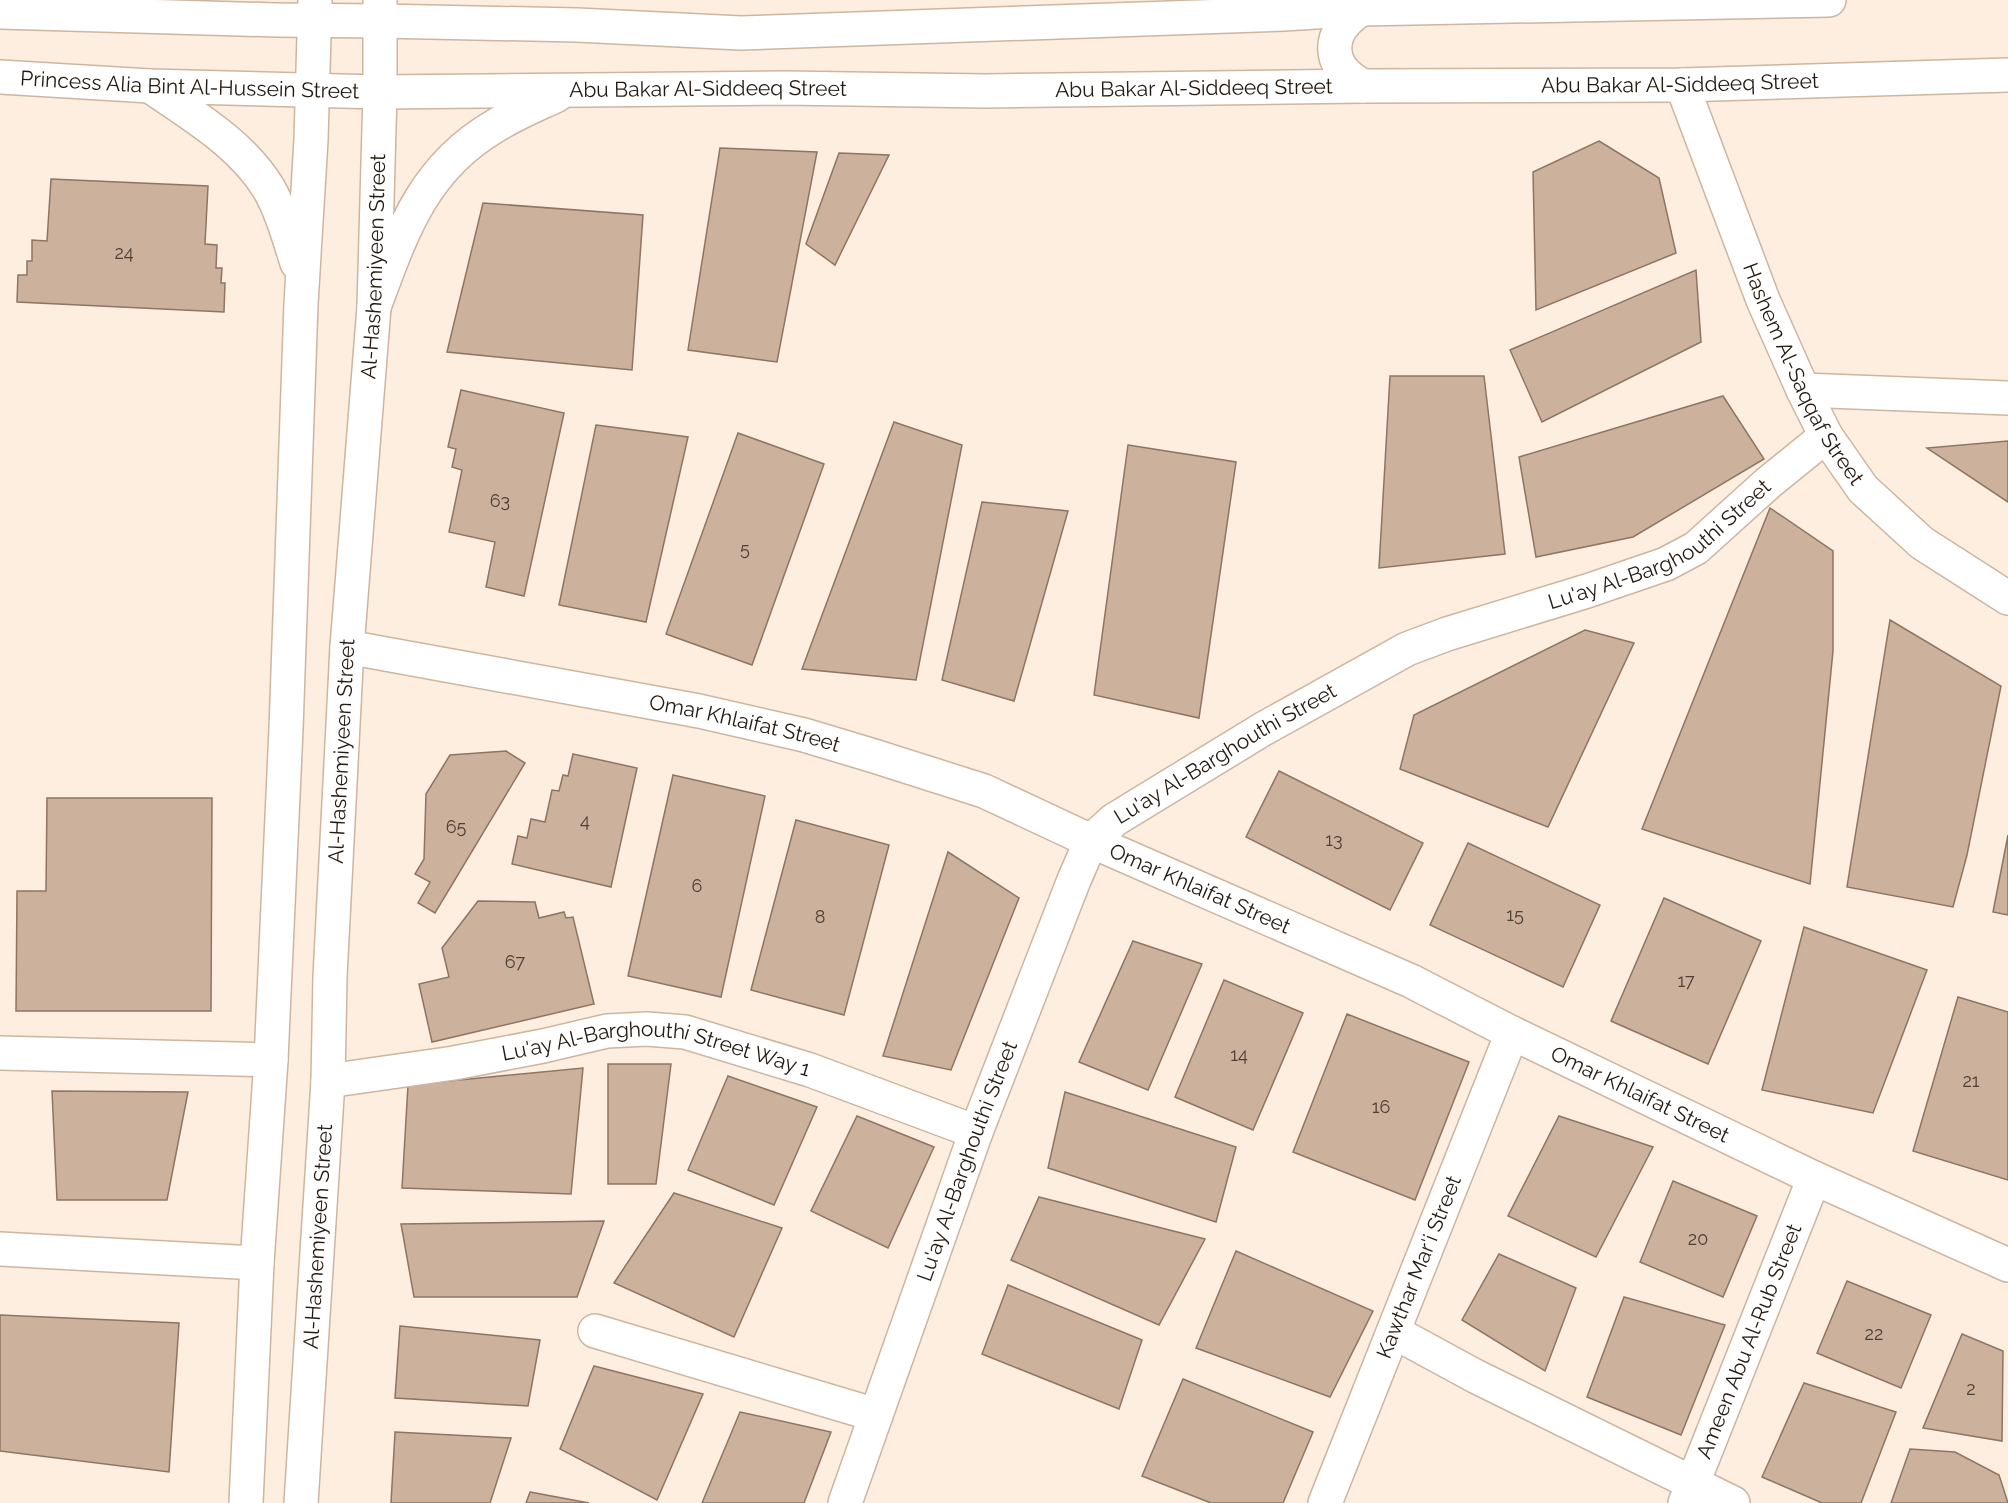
<svg xmlns="http://www.w3.org/2000/svg" width="2008" height="1503" font-family="Raleway,sans-serif">
  <style>
    .building { fill: #ccb19d; stroke: #8e7562; stroke-width: 1.5 }
    .lines { fill: none; stroke-linecap: round; stroke-linejoin: round }
    .street-casing { stroke: #ceb59f; stroke-width: 36 }
    .secondary-casing { stroke: #ceb59f; stroke-width: 36 }
    .primary-casing { stroke: #ceb59f; stroke-width: 36 }
    .street { stroke: #fff; stroke-width: 33 }
    .secondary { stroke: #fff; stroke-width: 33 }
    .primary { stroke: #fff; stroke-width: 33 }
    .labels { text-anchor: middle; stroke-width: 4.5; stroke-linejoin: round; paint-order: stroke }
    .number-label { font-size: 18px; fill: #4d4034 }
    .street-label { font-size: 21px; fill: #231a11; stroke: #fefefe }
  </style>
  <rect width="100%" height="100%" fill="#fdeee0"/>
  <g class="building">
    <path d="M1599,141L1659,178L1676,253L1536,310L1533,172Z"/>
    <path d="M720,148L817,152L777,362L688,350Z"/>
    <path d="M839,153L889,155L835,265L806,244Z"/>
    <path d="M51,179L208,186L205,244L217,245L216,268H222L221,283H225L224,312L17,302L18,275H27V261H32V240L47,241Z"/>
    <path d="M483,203L643,215L632,370L447,352Z"/>
    <path d="M1696,270L1701,342L1542,422L1510,350Z"/>
    <path d="M1390,376H1484L1505,554L1379,568Z"/>
    <path d="M461,390L564,413L524,596L486,587L495,542L449,532L462,470L452,467L456,449L448,447Z"/>
    <path d="M1723,396L1764,459L1633,537L1536,557L1519,457Z"/>
    <path d="M894,422L962,445L916,680L802,669Z"/>
    <path d="M596,425L688,437L646,622L559,605Z"/>
    <path d="M738,433L824,464L752,665L666,634Z"/>
    <path d="M2008,441V502L1927,448Z"/>
    <path d="M1128,445L1236,462L1199,718L1094,695Z"/>
    <path d="M982,502L1068,511L1014,701L942,680Z"/>
    <path d="M1770,508L1833,551V651L1810,884L1642,829Z"/>
    <path d="M1890,620L2001,686L1967,855L1953,907L1847,887Z"/>
    <path d="M1585,630L1634,643L1548,827L1400,769L1414,715Z"/>
    <path d="M506,751L525,763L435,913L418,903L430,882L415,874L424,859L426,794L450,755Z"/>
    <path d="M573,754L637,768L611,887L512,864L518,836L527,838L531,819L545,822L552,790L559,791L563,775L568,776Z"/>
    <path d="M1279,771L1423,843L1390,910L1246,837Z"/>
    <path d="M673,775L765,796L721,997L628,976Z"/>
    <path d="M47,798H212L211,1011H16L17,891H46Z"/>
    <path d="M796,820L889,845L844,1015L751,990Z"/>
    <path d="M2008,835V915L1993,912Z"/>
    <path d="M1468,843L1600,905L1563,987L1430,925Z"/>
    <path d="M948,852L1019,898L951,1070L883,1056Z"/>
    <path d="M1664,898L1761,941L1708,1064L1611,1021Z"/>
    <path d="M478,901L535,902L539,918L564,912L566,918L573,917L594,1004L432,1042L419,984L449,977L442,948Z"/>
    <path d="M1804,927L1927,970L1873,1113L1762,1090Z"/>
    <path d="M1133,941L1202,964L1148,1090L1079,1062Z"/>
    <path d="M1224,980L1303,1013L1253,1130L1175,1097Z"/>
    <path d="M1958,997L2008,1012V1180L1913,1151Z"/>
    <path d="M1347,1014L1469,1062L1415,1200L1293,1152Z"/>
    <path d="M608,1064H671L656,1184H608Z"/>
    <path d="M583,1068L571,1194L402,1188L408,1085Z"/>
    <path d="M728,1076L817,1107L774,1205L688,1170Z"/>
    <path d="M52,1091L188,1092L167,1200H57Z"/>
    <path d="M1065,1092L1236,1147L1216,1222L1048,1168Z"/>
    <path d="M857,1116L934,1147L888,1248L811,1211Z"/>
    <path d="M1559,1116L1653,1147L1596,1257L1508,1216Z"/>
    <path d="M1673,1181L1757,1216L1723,1297L1640,1262Z"/>
    <path d="M674,1193L782,1228L734,1337L614,1283Z"/>
    <path d="M1039,1197L1205,1239L1159,1325L1011,1260Z"/>
    <path d="M604,1221L577,1297H414L401,1224Z"/>
    <path d="M1236,1251L1373,1311L1330,1397L1196,1348Z"/>
    <path d="M1499,1254L1576,1288L1545,1371L1462,1320Z"/>
    <path d="M1847,1281L1931,1315L1901,1388L1817,1353Z"/>
    <path d="M1008,1285L1142,1340L1119,1409L982,1354Z"/>
    <path d="M1624,1297L1725,1325L1681,1435L1587,1397Z"/>
    <path d="M0,1315L179,1323L169,1472L0,1451Z"/>
    <path d="M400,1326L540,1340L528,1406L395,1398Z"/>
    <path d="M1962,1334L2003,1351L2002,1441L1923,1428Z"/>
    <path d="M594,1366L703,1394L657,1500L560,1449Z"/>
    <path d="M1183,1379L1313,1432L1283,1503H1211L1142,1476Z"/>
    <path d="M1804,1383L1896,1412L1861,1503H1822L1762,1477Z"/>
    <path d="M740,1412L831,1432L804,1503H702Z"/>
    <path d="M395,1432L511,1438L490,1503H391Z"/>
    <path d="M1910,1449L1955,1452L1999,1475L2008,1503H1891Z"/>
    <path d="M530,1492L589,1503H526Z"/>
  </g>
  <g class="lines">
    <g class="street-casing">
      <g id="street">
        <path d="M1803,390L2008,398"/>
        <path id="s1" d="M347,647L699,711L804,735L874,756L984,791L1091,841L1411,981L1512,1033L1814,1178L2008,1265"/>
        <path d="M0,1053L271,1060"/>
        <path id="s2" d="M328,1081L454,1063L543,1046L607,1031L647,1029L685,1032L810,1070L976,1132"/>
        <path d="M0,1249L257,1263"/>
        <path d="M595,1331L876,1415"/>
        <path d="M1394,1332L1475,1376L1733,1503"/>
        <path id="s3" d="M845,1503L976,1132L1074,880L1091,841L1114,820L1263,729L1407,649L1447,634L1587,591L1666,564L1696,548L1768,483L1826,436"/>
        <path id="s4" d="M1325,1503L1512,1033"/>
        <path id="s5" d="M1685,1503L1814,1178"/>
      </g>
    </g>
    <g class="secondary-casing">
      <g id="secondary">
        <path d="M0,12L276,20L380,21"/>
        <path id="s6" d="M0,77L150,86L380,92"/>
        <path id="s7" d="M1682,85L1763,300L1803,390L1826,436L1863,489L1922,543L2008,598"/>
        <path d="M150,86C193,116 241,143 269,189C282,212 289,238 297,263"/>
        <path d="M246,1503L257,1263L271,1060L286,729L301,304L311,140L315,0"/>
        <path id="s8" d="M301,1503L328,1081L330,977L347,647L374,307L380,92V0"/>
      </g>
    </g>
    <g class="primary-casing">
      <g id="primary">
        <path d="M1362,9C1326,31 1325,66 1363,86"/>
        <path d="M380,21L577,25L741,33L1284,14L1362,9L1829,0"/>
        <path id="s9" d="M380,92L784,88L986,91L1363,86L1682,85L2008,75"/>
        <path d="M374,307C402,232 422,169 495,126C514,114 536,105 557,95"/>
      </g>
    </g>
    <use href="#street" class="street"/>
    <use href="#secondary" class="secondary"/>
    <use href="#primary" class="primary"/>
  </g>
  <g class="labels">
    <g class="number-label">
      <text x="124" y="259">24</text>
      <text x="500" y="507">63</text>
      <text x="745" y="555">5</text>
      <text x="585" y="827">4</text>
      <text x="456" y="833">65</text>
      <text x="1334" y="846">13</text>
      <text x="697" y="892">6</text>
      <text x="1515" y="921">15</text>
      <text x="820" y="923">8</text>
      <text x="515" y="968">67</text>
      <text x="1686" y="987">17</text>
      <text x="1239" y="1061">14</text>
      <text x="1971" y="1087">21</text>
      <text x="1381" y="1113">16</text>
      <text x="1698" y="1245">20</text>
      <text x="1874" y="1340">22</text>
      <text x="1971" y="1395">2</text>
    </g>
    <g class="street-label">
      <text dy="7" stroke="none"><textPath href="#s9" startOffset="1300">Abu Bakar Al-Siddeeq Street</textPath></text>
      <text dy="7" stroke="none"><textPath href="#s6" startOffset="190">Princess Alia Bint Al-Hussein Street</textPath></text>
      <text dy="7" stroke="none"><textPath href="#s9" startOffset="814">Abu Bakar Al-Siddeeq Street</textPath></text>
      <text dy="7" stroke="none"><textPath href="#s9" startOffset="328">Abu Bakar Al-Siddeeq Street</textPath></text>
      <text dy="7" stroke="none"><textPath href="#s8" startOffset="1239">Al-Hashemiyeen Street</textPath></text>
      <text dy="7" stroke="none"><textPath href="#s7" startOffset="314">Hashem Al-Saqqaf Street</textPath></text>
      <text dy="7" stroke="none"><textPath href="#s3" startOffset="1353">Lu'ay Al-Barghouthi Street</textPath></text>
      <text dy="7" stroke="none"><textPath href="#s1" startOffset="405">Omar Khlaifat Street</textPath></text>
      <text dy="7" stroke="none"><textPath href="#s8" startOffset="753">Al-Hashemiyeen Street</textPath></text>
      <text dy="7" stroke="none"><textPath href="#s3" startOffset="867">Lu'ay Al-Barghouthi Street</textPath></text>
      <text dy="7" stroke="none"><textPath href="#s1" startOffset="891">Omar Khlaifat Street</textPath></text>
      <text dy="7" stroke="none"><textPath href="#s2" startOffset="334">Lu'ay Al-Barghouthi Street Way 1</textPath></text>
      <text dy="7" stroke="none"><textPath href="#s1" startOffset="1377">Omar Khlaifat Street</textPath></text>
      <text dy="7" stroke="none"><textPath href="#s3" startOffset="363">Lu'ay Al-Barghouthi Street</textPath></text>
      <text dy="7" stroke="none"><textPath href="#s8" startOffset="267">Al-Hashemiyeen Street</textPath></text>
      <text dy="7" stroke="none"><textPath href="#s4" startOffset="254">Kawthar Mar'i Street</textPath></text>
      <text dy="7" stroke="none"><textPath href="#s5" startOffset="174">Ameen Abu Al-Rub Street</textPath></text>
    </g>
  </g>
</svg>
